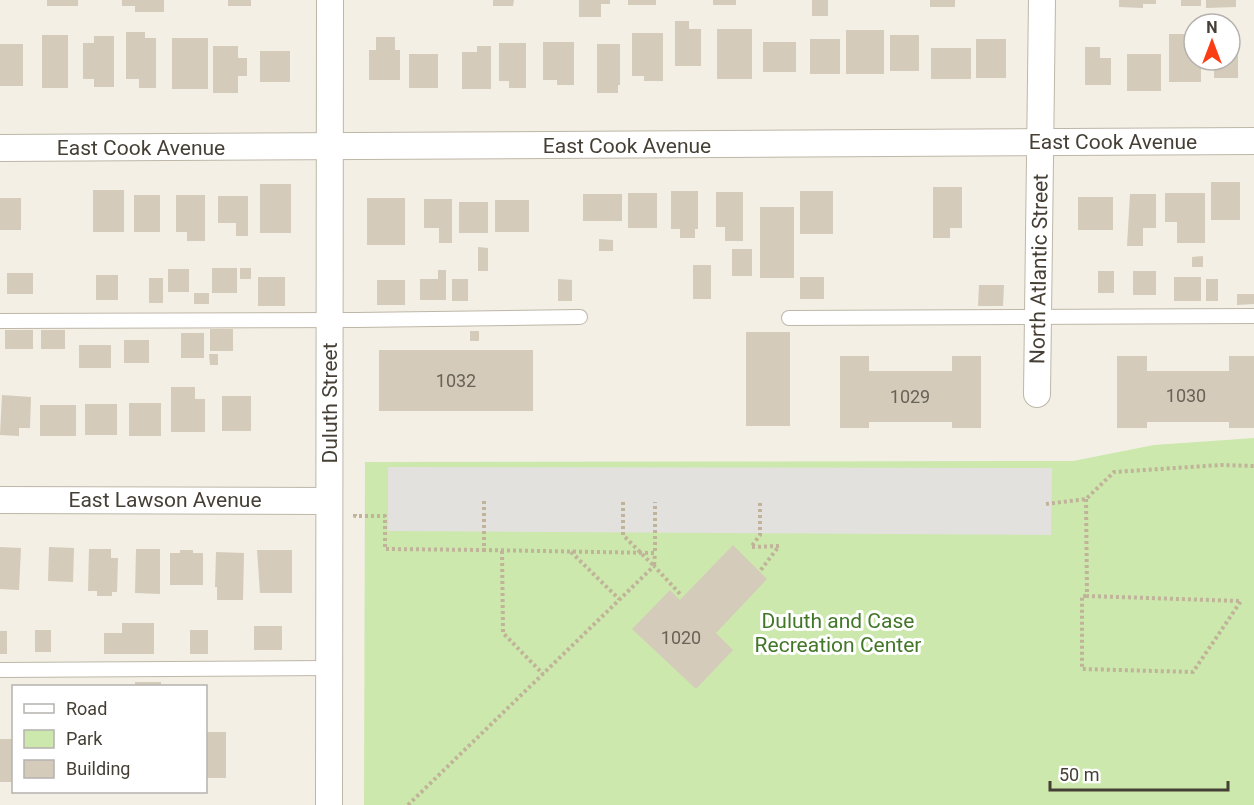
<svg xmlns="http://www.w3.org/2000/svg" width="1254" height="805" font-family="Roboto,sans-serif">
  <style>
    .green { fill: #cce8ad }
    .parking { fill: #e3e1dd }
    .building { fill: #d4cbba }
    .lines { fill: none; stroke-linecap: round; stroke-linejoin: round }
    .service-casing { stroke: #beb7a8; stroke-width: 16 }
    .minor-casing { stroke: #beb7a8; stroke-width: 28 }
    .path { stroke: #c0b399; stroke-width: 4; stroke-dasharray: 3 3; stroke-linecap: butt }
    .service { stroke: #fff; stroke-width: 14 }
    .minor { stroke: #fff; stroke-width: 26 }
    .labels { text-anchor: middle; stroke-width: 6; stroke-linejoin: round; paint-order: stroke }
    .number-label { font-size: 18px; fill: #696256 }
    .street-label { font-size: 21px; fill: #453f35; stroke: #fff }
    .park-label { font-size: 21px; fill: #437728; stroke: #fff }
  </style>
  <rect width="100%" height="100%" fill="#f3efe5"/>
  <path class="green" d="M1254,438V805H364L365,462L1073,461L1154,445Z"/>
  <path class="parking" d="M388,467L1052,468L1051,535L388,531Z"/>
  <g class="building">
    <rect x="47" y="0" width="31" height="6"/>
    <path d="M122,0H164V12H135V6H122Z"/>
    <rect x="228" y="0" width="23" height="6"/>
    <path d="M493,0H514L513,6H493Z"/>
    <path d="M579,0H610V4H601V17H579Z"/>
    <rect x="628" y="0" width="28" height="5"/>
    <rect x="713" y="0" width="23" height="5"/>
    <rect x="812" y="0" width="16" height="16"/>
    <rect x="930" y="0" width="25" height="7"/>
    <path d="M1119,0H1156V4H1143V8L1119,7Z"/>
    <rect x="1181" y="0" width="20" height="6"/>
    <path d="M1206,0H1236V7L1206,8Z"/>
    <path d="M675,21H689V29H701V66H675Z"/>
    <rect x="717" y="29" width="35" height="50"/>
    <rect x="846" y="30" width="38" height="44"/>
    <path d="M126,32H145V38H156V88H139V79H126Z"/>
    <path d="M632,33H663V81H644V76H632Z"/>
    <path d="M1169,34H1194V60H1201V82H1169Z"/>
    <rect x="42" y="35" width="26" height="53"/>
    <rect x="890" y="35" width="29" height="36"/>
    <path d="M94,36H114V87H94V79H83V43H94Z"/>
    <path d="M376,37H395V50H400V80H369V50H376Z"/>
    <rect x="172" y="38" width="36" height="51"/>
    <rect x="810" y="39" width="30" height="35"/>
    <rect x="976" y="39" width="30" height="39"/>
    <path d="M543,42H574V85H557V80H543Z"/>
    <rect x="763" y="42" width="33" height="30"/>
    <path d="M499,43H526V88H509V81H499Z"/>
    <rect x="0" y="44" width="23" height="42"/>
    <path d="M597,44H620V85H618V93H597Z"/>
    <path d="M213,46H238V58H247V76H238V93H213Z"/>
    <path d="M477,46H491V89H462V52H477Z"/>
    <path d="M1085,47H1100V58H1111V85H1085Z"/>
    <rect x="931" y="48" width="40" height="31"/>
    <rect x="260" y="51" width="30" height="31"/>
    <path d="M1230,52H1238V78H1214V60H1230Z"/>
    <rect x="409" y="54" width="29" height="34"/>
    <rect x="1127" y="54" width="34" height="37"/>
    <rect x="1211" y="182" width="29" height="38"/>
    <rect x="260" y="184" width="31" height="49"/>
    <path d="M933,187H962V228H950V238H933Z"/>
    <rect x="93" y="190" width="31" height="42"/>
    <path d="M671,191H698V229H695V238H680V229H671Z"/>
    <rect x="800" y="191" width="33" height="43"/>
    <path d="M716,192H743V241H725V227H716Z"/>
    <rect x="628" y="193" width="29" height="35"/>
    <path d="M1165,193H1205V243H1177V222H1165Z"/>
    <rect x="583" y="194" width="39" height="27"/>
    <path d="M1130,194H1156V228H1143V246H1127Z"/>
    <rect x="134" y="195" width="26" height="37"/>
    <path d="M176,195H205V241H187V232H176Z"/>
    <path d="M218,196H248V236H236V223H218Z"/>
    <rect x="1078" y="197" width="35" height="33"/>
    <rect x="0" y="198" width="21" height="32"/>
    <rect x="367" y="198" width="38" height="47"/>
    <path d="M424,199H452V243H439V228H424Z"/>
    <rect x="495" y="200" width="34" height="32"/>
    <rect x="459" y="202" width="29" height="31"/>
    <rect x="760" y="207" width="34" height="71"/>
    <path d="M599,239L613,240V251H599Z"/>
    <path d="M478,247L488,248V271H478Z"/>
    <rect x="732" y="249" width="20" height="27"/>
    <path d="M1203,256V267H1192V257Z"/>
    <rect x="693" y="265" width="18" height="34"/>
    <rect x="212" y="268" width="25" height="25"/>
    <rect x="240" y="268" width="11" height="11"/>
    <rect x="168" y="269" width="21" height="23"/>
    <path d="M438,270H446V300H420V279H438Z"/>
    <rect x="1098" y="271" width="16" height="22"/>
    <rect x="1133" y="271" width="23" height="24"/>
    <rect x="7" y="273" width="26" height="21"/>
    <rect x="96" y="275" width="22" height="25"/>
    <rect x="258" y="277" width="27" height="29"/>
    <rect x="800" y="277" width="24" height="22"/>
    <rect x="1174" y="277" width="27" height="24"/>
    <rect x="149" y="278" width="14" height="25"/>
    <rect x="452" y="279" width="16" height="22"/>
    <path d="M558,279L572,280V301H558Z"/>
    <rect x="1206" y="279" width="12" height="22"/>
    <rect x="377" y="280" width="28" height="25"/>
    <path d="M979,285H1004L1003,306H978Z"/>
    <rect x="194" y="293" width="15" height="11"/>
    <path d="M1237,294H1254V304L1237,305Z"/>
    <rect x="210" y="329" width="23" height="22"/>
    <rect x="5" y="330" width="28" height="19"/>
    <rect x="41" y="330" width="24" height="19"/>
    <rect x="470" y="331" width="9" height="10"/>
    <rect x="746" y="332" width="44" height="94"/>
    <rect x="181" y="333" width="23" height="25"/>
    <rect x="124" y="340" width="25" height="23"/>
    <rect x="79" y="345" width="32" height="23"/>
    <rect x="379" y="350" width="154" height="61"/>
    <path d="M209,354H218V365H210Z"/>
    <path d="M840,356H869V371H952V356H981V428H952V422H869V428H840Z"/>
    <path d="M1117,356H1147V371H1229V356H1254V428H1229V422H1147V428H1117Z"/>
    <path d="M171,387H195V399H205V432H171Z"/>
    <path d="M2,395L31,397L30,428H19V436L0,435Z"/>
    <rect x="222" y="396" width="29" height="35"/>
    <rect x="129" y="403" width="32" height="33"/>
    <rect x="85" y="404" width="32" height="31"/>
    <rect x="40" y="405" width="36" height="31"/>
    <path d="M733,545L767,579L716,633L733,650L696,689L632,629L670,590L680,600Z"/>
    <path d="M0,547L21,548L19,590L0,589Z"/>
    <path d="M49,547L74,548L73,582L48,581Z"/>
    <path d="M89,549H111V558H118L117,592H112V596H97V591H88Z"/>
    <path d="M136,549H160V594L135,593Z"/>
    <path d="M180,550H193V553H203V585H170V553H180Z"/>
    <path d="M257,550H292V593H260Z"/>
    <path d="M216,552L244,553L243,600H217V587H215Z"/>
    <path d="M122,623H154V654H104V633H122Z"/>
    <rect x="254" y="626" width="28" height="24"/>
    <rect x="35" y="630" width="16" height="22"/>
    <rect x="190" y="630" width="18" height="24"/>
    <rect x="0" y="631" width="7" height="23"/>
    <rect x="135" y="682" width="26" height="4"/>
    <rect x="206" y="732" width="20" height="46"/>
    <rect x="0" y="739" width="14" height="43"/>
  </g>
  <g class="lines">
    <g class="service-casing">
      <g id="service">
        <path d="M789,318L1254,316"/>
        <path d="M0,321L356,320L580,317"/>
        <path d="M0,670L329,668"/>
      </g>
    </g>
    <g class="minor-casing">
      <g id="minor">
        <path d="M0,148L1254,141"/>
        <path d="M1037,394L1042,0"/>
        <path d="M0,500L329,501"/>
        <path d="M329,805L330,0"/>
      </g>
    </g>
    <g class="path">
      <path d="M1086,499L1087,596L1241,601L1193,672L1082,669V596H1087"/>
      <path d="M484,501V550L655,553V502"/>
      <path d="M623,502V535L654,566L655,553"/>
      <path d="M760,503V535L751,547L779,546L760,571"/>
      <path d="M1046,504L1086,499L1114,472L1221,465L1254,466"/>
      <path d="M355,514V516H385V549L484,550"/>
      <path d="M502,551L503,633L543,674"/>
      <path d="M571,552L619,599"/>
      <path d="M408,805L654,566L681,595"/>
    </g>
    <use href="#service" class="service"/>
    <use href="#minor" class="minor"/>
  </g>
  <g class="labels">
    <g class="number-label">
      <text x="456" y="387">1032</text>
      <text x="1186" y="402">1030</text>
      <text x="910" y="403">1029</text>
      <text x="681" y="644">1020</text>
    </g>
    <g class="street-label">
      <text x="1113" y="149">East Cook Avenue</text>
      <text x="627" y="153">East Cook Avenue</text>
      <text x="141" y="155">East Cook Avenue</text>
      <text transform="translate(1039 269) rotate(-89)" y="7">North Atlantic Street</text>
      <text transform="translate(330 403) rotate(-90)" y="7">Duluth Street</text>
      <text x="165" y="507">East Lawson Avenue</text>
    </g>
    <g class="park-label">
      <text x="838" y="628">Duluth and Case<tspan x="838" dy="24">Recreation Center</tspan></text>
    </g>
  </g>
  <rect x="12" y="685" width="195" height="108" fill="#ffffff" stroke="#b5b2ae" stroke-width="1.5"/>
  <rect x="24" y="704" width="30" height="9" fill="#ffffff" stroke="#b5b2ae" stroke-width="1.5"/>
  <text x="66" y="715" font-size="18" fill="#453f35">Road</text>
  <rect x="24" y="730" width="30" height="18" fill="#cce8ad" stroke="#b5b2ae" stroke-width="1.5"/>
  <text x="66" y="745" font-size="18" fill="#453f35">Park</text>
  <rect x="24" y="760" width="30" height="18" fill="#d4cbba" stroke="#b5b2ae" stroke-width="1.5"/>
  <text x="66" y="775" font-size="18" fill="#453f35">Building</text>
  <g transform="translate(1212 42)"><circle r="28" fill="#ffffff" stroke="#b5b2ae" stroke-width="1.5"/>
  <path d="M0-4.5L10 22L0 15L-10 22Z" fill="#fb3d13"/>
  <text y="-9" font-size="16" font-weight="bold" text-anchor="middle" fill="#453f35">N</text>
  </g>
  <path d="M1050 781v9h178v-9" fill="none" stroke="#453f35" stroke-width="3"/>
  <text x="1059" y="781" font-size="18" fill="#453f35" stroke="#ffffff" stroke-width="4.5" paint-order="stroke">50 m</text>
</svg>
